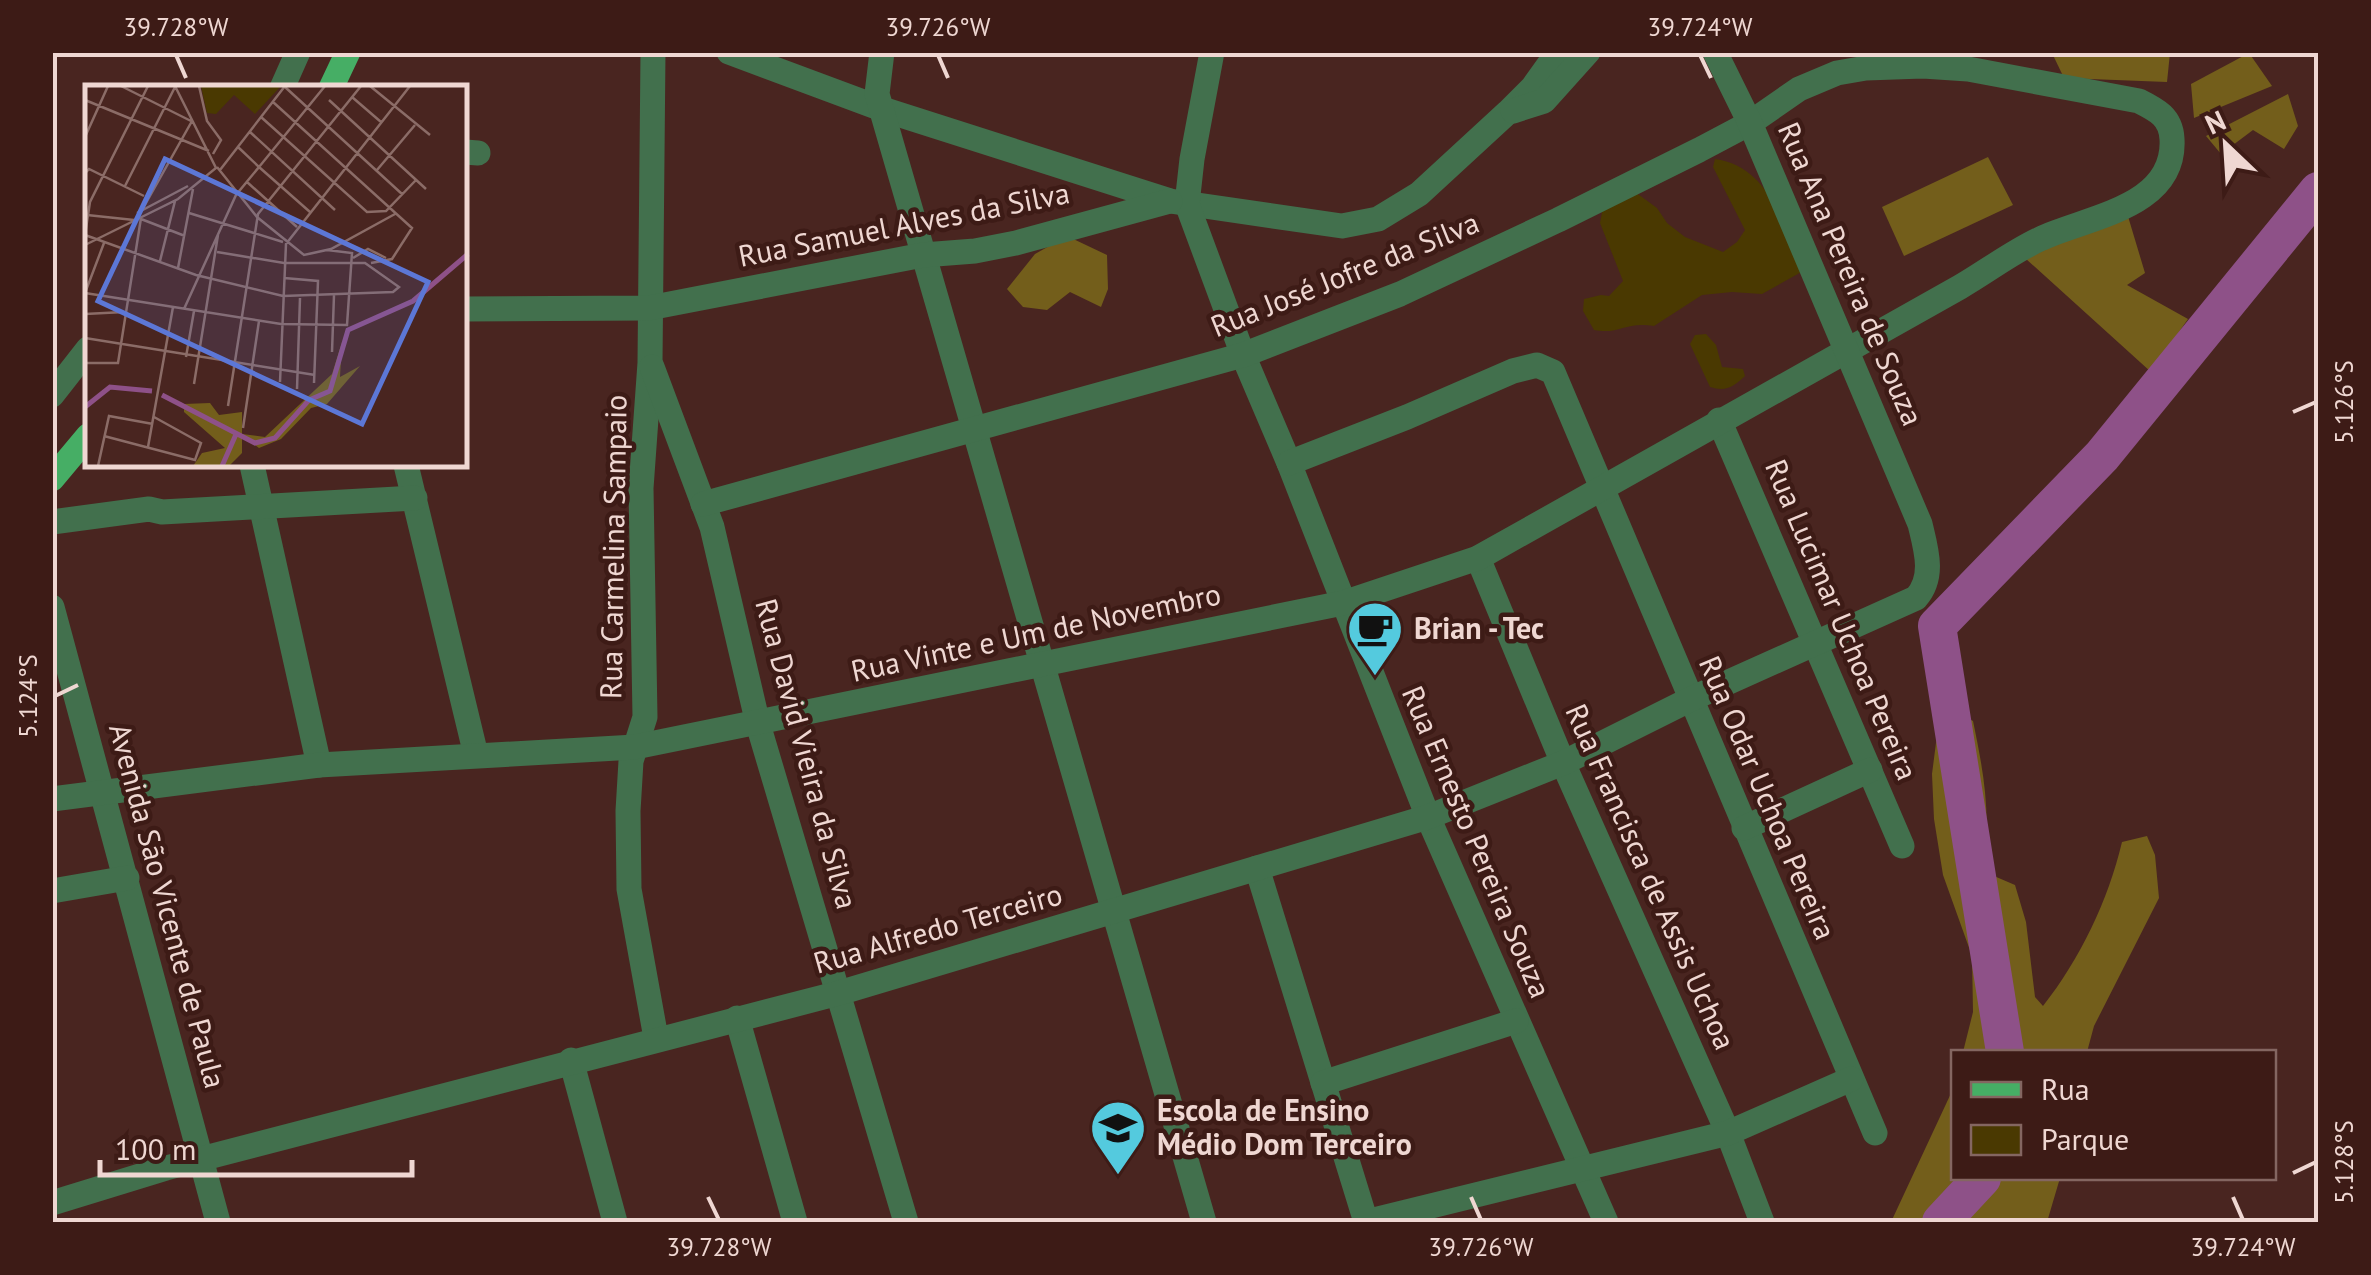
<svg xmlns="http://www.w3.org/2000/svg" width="2371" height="1275" font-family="'PT Sans',sans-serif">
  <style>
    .green { fill: #4a3901 }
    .forest { fill: #735e1b }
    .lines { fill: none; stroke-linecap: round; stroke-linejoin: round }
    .river { stroke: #8e5188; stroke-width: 38 }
    .minor { stroke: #42704d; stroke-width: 25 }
    .major { stroke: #46ae65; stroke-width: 25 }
    .ticks { fill: none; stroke: #efd7d2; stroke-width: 4 }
    .labels { text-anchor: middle; stroke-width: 9; stroke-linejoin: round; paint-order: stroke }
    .street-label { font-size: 30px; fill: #efd7d2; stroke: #3d1b16 }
    .poi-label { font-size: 30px; font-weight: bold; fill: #efd7d2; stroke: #3d1b16; text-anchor: start }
    .inset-river { fill: none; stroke: #8e5188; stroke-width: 5 }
    .inset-road { fill: none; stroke: #8b6c67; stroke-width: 2.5 }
    .view { fill: #5c77d6; fill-opacity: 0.15; stroke: #5c77d6; stroke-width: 5 }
    .inset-edge { fill: none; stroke: #efd7d2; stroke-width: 5 }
    .neatline { fill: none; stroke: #efd7d2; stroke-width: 4 }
    .ticks-label { font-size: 25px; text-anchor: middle; fill: #efd7d2 }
  </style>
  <rect width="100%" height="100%" fill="#492520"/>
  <g class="green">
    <path d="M1715,159C1769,166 1785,227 1805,270L1762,294L1732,292L1702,295L1654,326C1625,321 1620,335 1594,330L1583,311L1584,299L1601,295L1609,296L1623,281L1600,223L1604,202L1631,189L1657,208L1667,223L1685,237L1723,252L1737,242L1745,230L1713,167Z"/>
    <path d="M1706,334L1716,345L1722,367L1743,369L1745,376C1733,387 1726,392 1710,387L1690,344L1695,335Z"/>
  </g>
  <g class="forest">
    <path d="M2052,53H2170L2167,82L2064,78Z"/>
    <path d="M2249,53L2272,86L2194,118L2191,84Z"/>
    <path d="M2288,94L2298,126L2284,149L2253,130L2221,154L2206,136Z"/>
    <path d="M1988,157L2013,205L1904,256L1882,207Z"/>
    <path d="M2127,213L2145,273L2127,285L2188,319L2151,372L2025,258Z"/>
    <path d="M1067,236L1107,255L1108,289L1101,307L1070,292L1047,310L1023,307L1007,289L1035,254Z"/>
    <path d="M1958,713L1973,721C1983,769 1991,812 1984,861L1994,876L2015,885L2026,922L2035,997L2043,1006C2080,959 2108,901 2122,842L2147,836L2155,855L2159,898L2094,1026L2087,1052H1963L1973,1012L1972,956L1943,875L1934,819L1932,774L1937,735Z"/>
    <path d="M1953,1089L1954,1178H2060L2047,1222H1891Z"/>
  </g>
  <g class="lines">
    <g class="river">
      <path d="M2005,1052L1937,626L2102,456L2318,191"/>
      <path d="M1941,1222L1982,1178"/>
    </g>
    <g class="minor">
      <path d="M653,52L650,363L641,488L645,717L631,761L628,811L629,889L656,1038"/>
      <path d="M729,52L882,109L1170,201L1342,226L1378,219L1419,194L1508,112L1533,87L1558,52"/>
      <path d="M882,52L877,94L1204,1222"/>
      <path d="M1212,52L1192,159L1187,204L1243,355L1289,463L1428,817L1606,1222"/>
      <path d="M282,88L298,52"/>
      <path d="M1513,111L1544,101L1588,52"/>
      <path d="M465,152L478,153"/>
      <path d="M465,309L649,308L923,255L975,251L1016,243L1170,201"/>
      <path d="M652,367L712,527L758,724L906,1222"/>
      <path d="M52,395L88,349"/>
      <path d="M1719,420L1902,846"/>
      <path d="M1289,463L1407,417L1513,371L1537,365L1553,372L1875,1133"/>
      <path d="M252,465L319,765"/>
      <path d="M406,465L476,755"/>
      <path d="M52,522L149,509L162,512L415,498"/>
      <path d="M1478,558L1563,763L1728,1133L1762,1222"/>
      <path d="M52,607L218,1222"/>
      <path d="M52,799L319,765L635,747L1343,603L1478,558L1960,287C1986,272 2012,252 2040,239C2086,217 2176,208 2172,139C2171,117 2157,110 2139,101L1968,69L1923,66L1866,68L1837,73L1799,89L1750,123L1699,150L1558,220L1400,294L1243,355L703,504"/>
      <path d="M1744,828L1870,770"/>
      <path d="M1257,868L1366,1222L1728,1133L1851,1079"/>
      <path d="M52,891L127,878"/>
      <path d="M737,1018L795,1222"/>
      <path d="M571,1060L615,1222"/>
      <path d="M1323,1083L1516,1021"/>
      <path d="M52,1203L166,1168L839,993L1428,817L1563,763L1691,699L1916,598C1935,577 1926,549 1920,524L1750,123L1715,52"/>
    </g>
    <g class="major">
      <path d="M331,88L348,52"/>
      <path d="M52,479L88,436"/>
    </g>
  </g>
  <path class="ticks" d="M176,55L186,78M938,55L948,78M1700,55L1711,78M2293,412L2316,402M55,696L78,685M2293,1173L2316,1162M708,1197L719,1220M1471,1197L1481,1220M2233,1197L2243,1220"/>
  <defs>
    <g id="cafe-pin" transform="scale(2.875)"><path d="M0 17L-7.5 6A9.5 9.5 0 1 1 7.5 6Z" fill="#54cade" stroke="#3d1b16"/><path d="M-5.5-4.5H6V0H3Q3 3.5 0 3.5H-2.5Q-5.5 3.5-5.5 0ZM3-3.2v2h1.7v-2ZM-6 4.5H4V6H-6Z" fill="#111"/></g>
    <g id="school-pin" transform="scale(2.875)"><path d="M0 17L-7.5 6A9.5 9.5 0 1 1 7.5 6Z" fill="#54cade" stroke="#3d1b16"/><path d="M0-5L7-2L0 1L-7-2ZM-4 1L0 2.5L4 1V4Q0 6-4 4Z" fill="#111"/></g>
  </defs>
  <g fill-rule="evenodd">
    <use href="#cafe-pin" x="1375" y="629"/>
    <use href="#school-pin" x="1118" y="1128"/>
  </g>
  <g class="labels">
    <g class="street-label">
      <text transform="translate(904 225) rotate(-11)" y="10">Rua Samuel Alves da Silva</text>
      <text transform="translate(1850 274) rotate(67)" y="10">Rua Ana Pereira de Souza</text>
      <text transform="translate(1345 275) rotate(-22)" y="10">Rua José Jofre da Silva</text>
      <text transform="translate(614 547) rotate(-89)" y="10">Rua Carmelina Sampaio</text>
      <text transform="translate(1841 620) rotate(67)" y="10">Rua Lucimar Uchoa Pereira</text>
      <text transform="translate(1036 633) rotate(-12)" y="10">Rua Vinte e Um de Novembro</text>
      <text transform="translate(806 754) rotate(75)" y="10">Rua David Vieira da Silva</text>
      <text transform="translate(1767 798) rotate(67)" y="10">Rua Odar Uchoa Pereira</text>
      <text transform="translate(1476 842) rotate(67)" y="10">Rua Ernesto Pereira Souza</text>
      <text transform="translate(1650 877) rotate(66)" y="10">Rua Francisca de Assis Uchoa</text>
      <text transform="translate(167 906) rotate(75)" y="10">Avenida São Vicente de Paula</text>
      <text transform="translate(938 929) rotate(-16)" y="10">Rua Alfredo Terceiro</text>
    </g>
    <g class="poi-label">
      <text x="1414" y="639">Brian - Tec</text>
      <text x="1157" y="1121">Escola de Ensino<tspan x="1157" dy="34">Médio Dom Terceiro</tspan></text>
    </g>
  </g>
  <g transform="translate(85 85)">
    <rect width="382" height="382" fill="#492520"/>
    <path d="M116,1H196L170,29L149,10L131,29L122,28Z" fill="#4a3901"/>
    <path d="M257,257L255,292L275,281L242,319L226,323L196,354L174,363L157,350V368L144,381H108L117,368L140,363L99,327V319L125,318L134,330L157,327V349L180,352L247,289Z" fill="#735e1b"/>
    <path class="inset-river" d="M77,310L170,358L190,353L224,315L245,306L263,245L328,216L383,169M0,322L25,302L67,306M137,381L152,347"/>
    <path class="inset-road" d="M36,1L106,36M114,1L122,36L136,55L128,69M285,1L345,50M200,2L317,109M267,12L296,37M0,15L124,66M244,15L341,104M188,17L327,143L307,174L286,178M176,32L282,127L301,126L331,95M165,47L250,125M0,52L23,1M132,82L172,132L219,170L246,164L310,129M135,85L200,1M292,85L330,40M0,88L4,84L59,111M162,97L212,142M40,101L90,2M225,127L174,82L240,1M52,128L103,101M104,128L198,157M2,130L49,135M52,134L107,36M56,134L100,151M0,150L111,190L198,211L308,207L314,202L280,178H199L132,167M0,150L5,117L63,1M0,160L93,114L131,83L90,1M268,173L283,164L301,173M75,176L90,116M93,183L108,104M199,193L233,196L229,298M0,208L196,239L262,240L267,168L242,165M0,208L19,158M99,224L151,110L174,82L153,62M0,229L39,227M0,253L230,290M247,267L249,210M101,272L109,226M2,278H33L56,133M195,297L201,159L325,1M109,299L133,150M212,304L215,213M143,321L173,129L276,1M158,343L174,236M19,351L110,375L116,358L69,332M63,362L88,222M13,381L24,331L68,339"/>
    <path class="view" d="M80,74L343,197L277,339L13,216Z"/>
    <rect width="382" height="382" class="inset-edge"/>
  </g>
  <rect width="2371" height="1275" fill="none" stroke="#3d1b16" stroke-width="110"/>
  <rect x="1951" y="1050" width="325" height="130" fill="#3d1b16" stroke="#846661" stroke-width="2.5"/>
  <rect x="1971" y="1082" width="50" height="15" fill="#46ae65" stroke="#846661" stroke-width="2.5"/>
  <text x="2041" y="1100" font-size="30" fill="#efd7d2">Rua</text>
  <rect x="1971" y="1125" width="50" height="30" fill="#4a3901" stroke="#846661" stroke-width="2.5"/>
  <text x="2041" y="1150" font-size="30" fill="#efd7d2">Parque</text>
  <g transform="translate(2226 145) rotate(335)" stroke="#3d1b16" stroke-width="8" paint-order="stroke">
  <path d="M0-8L18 38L0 25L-18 38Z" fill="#efd7d2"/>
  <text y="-15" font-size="28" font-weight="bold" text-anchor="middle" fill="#efd7d2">N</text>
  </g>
  <path d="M100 1160v15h312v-15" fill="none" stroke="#efd7d2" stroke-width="5"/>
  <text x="115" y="1160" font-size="30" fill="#efd7d2" stroke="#3d1b16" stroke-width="8" paint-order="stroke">100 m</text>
  <rect x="55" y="55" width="2261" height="1165" class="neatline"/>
  <g class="ticks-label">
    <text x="176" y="36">39.728°W</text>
    <text x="938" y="36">39.726°W</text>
    <text x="1700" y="36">39.724°W</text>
    <text transform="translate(2344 402) rotate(-90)" y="9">5.126°S</text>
    <text transform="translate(28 696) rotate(-90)" y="9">5.124°S</text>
    <text transform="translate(2344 1162) rotate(-90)" y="9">5.128°S</text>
    <text x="719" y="1256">39.728°W</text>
    <text x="1481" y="1256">39.726°W</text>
    <text x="2243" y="1256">39.724°W</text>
  </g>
</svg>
